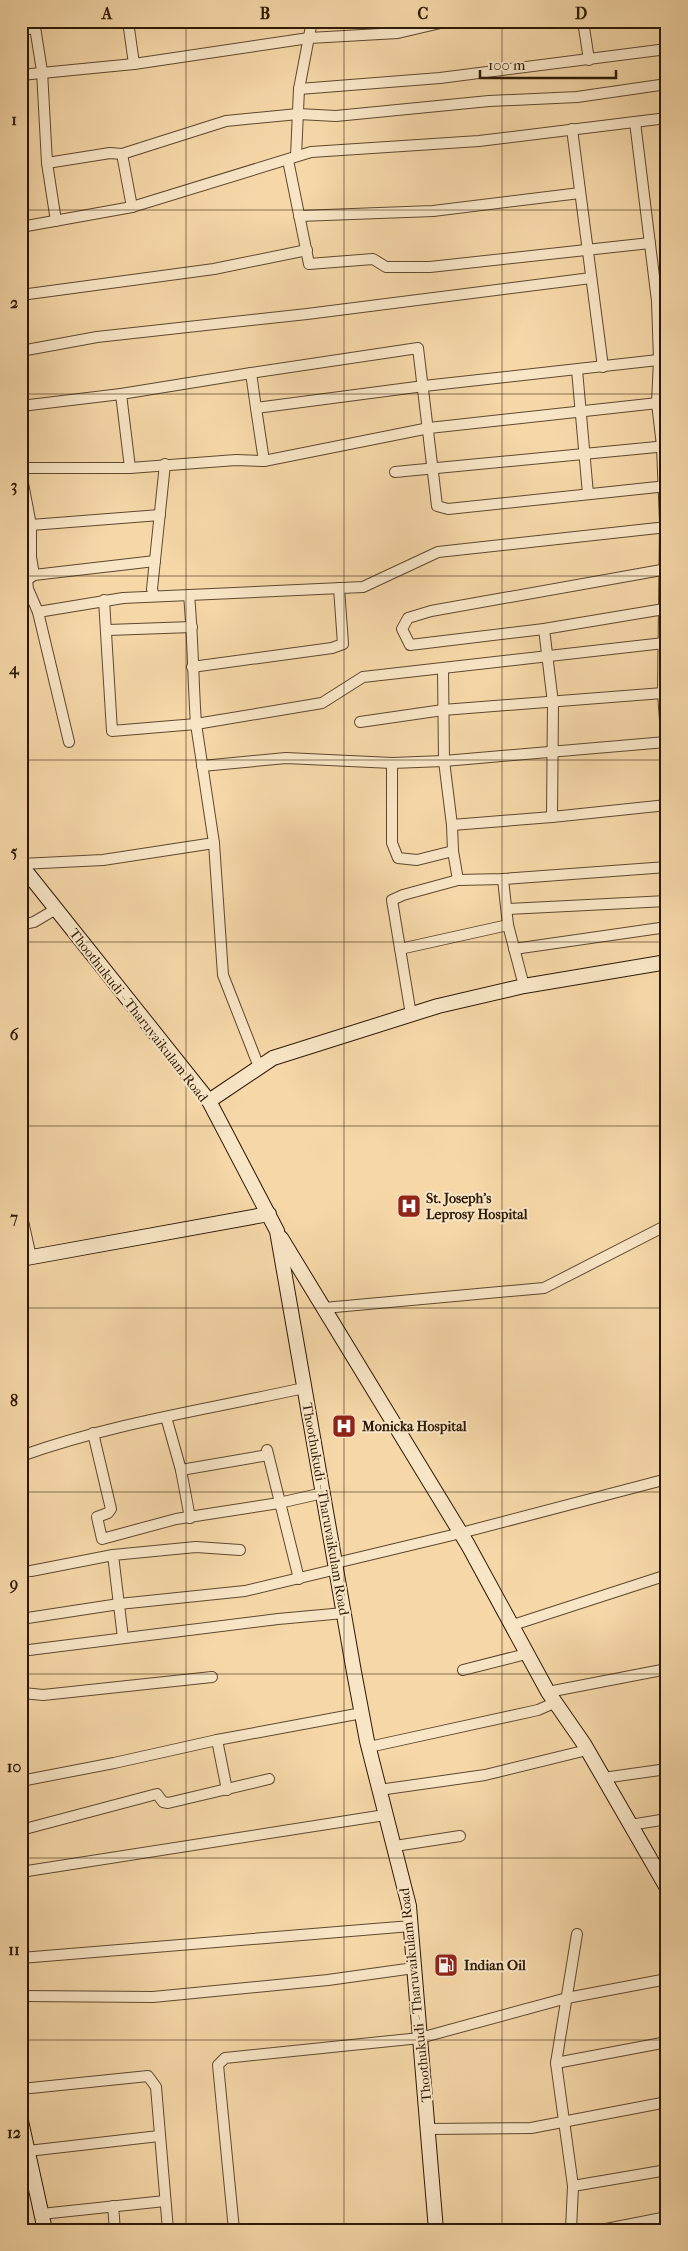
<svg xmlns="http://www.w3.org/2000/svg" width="688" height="2251" font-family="'IM FELL French Canon',serif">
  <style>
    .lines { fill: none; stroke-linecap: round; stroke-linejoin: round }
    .street-casing { stroke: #5f482d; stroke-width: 12 }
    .secondary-casing { stroke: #2d1904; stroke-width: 16 }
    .street { stroke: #f8e5c6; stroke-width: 10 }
    .secondary { stroke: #f8e5c6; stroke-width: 14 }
    .grid { fill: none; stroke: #2d1904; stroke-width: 1; stroke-opacity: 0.55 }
    .labels { text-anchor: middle; stroke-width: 4; stroke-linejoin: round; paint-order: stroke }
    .street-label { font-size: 14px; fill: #2d1904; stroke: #f8e5c6 }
    .poi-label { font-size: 14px; font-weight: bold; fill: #2d1904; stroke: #f8e5c6; text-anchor: start }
    .neatline { fill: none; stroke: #2d1904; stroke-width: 2 }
    .grid-label { font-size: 16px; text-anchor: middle; font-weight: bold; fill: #2d1904 }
  </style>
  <rect width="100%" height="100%" fill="#f5d7a8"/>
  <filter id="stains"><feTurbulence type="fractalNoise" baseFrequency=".004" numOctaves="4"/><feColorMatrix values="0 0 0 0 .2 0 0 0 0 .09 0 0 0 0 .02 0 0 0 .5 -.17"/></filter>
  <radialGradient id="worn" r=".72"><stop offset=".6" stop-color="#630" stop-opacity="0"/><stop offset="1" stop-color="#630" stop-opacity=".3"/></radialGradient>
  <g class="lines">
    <g class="street-casing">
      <g id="street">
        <path d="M34,21L42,71L47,163L56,221"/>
        <path d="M128,21L134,64"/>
        <path d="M583,21L589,60"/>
        <path d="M21,30L35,28"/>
        <path d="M21,75L134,64L309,38L398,33L449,21"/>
        <path d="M299,89L440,78L667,49"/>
        <path d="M635,122L657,301L659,360L657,403L662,446L665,523L663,693L667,748"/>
        <path d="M572,129L603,367"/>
        <path d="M122,154L132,207"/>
        <path d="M296,156L299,89L312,21"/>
        <path d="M288,160L309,264L373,259L386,267H430L650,243"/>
        <path d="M47,163L110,153L122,154L226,121L298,114L336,116L489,101L577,97L667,84"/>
        <path d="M299,216L433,211L580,193"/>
        <path d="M21,227L132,207L311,152L479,141L667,118"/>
        <path d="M21,295L214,269L307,250"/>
        <path d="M21,351L97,337L307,314L591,278"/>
        <path d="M577,370L588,494"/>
        <path d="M251,373L418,348L437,506L448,509L667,486"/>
        <path d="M21,406L121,394"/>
        <path d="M256,408L264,461"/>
        <path d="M21,468H130L236,460L264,461L429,428L667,402"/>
        <path d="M130,468L121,394L251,373L256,408L424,386L667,359"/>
        <path d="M395,472L667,446"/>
        <path d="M21,473L31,525V557L34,575"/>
        <path d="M31,525L160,515"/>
        <path d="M189,595C193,638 193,680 196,724L322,703L363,677L664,643"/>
        <path d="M154,596L152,589L165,464"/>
        <path d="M664,609L544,629L410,645L402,629L408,618L431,611L667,569"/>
        <path d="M38,612L28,589L27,580L34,575L155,561"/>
        <path d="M544,629L553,703L552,817L667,805"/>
        <path d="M108,630L192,627"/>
        <path d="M192,667L332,648L343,644L339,588"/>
        <path d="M443,669L444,761L452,825L552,817"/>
        <path d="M360,722L443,710L663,693"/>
        <path d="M69,742L38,612L123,598L363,587L438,552L667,527"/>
        <path d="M392,763V843L398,858L417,860L453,851L452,825"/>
        <path d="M202,766L286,758L392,763L444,761L666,742"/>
        <path d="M214,843L223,975L259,1067"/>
        <path d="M453,851L458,880L503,879L667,867"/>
        <path d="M21,864L103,860L214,843L196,724L112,731L104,600"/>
        <path d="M503,879L508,925L524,986"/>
        <path d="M507,909L667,901"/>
        <path d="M21,925L34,922L56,909"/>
        <path d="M400,949L508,925"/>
        <path d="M514,949L667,927"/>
        <path d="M667,997L665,1006L667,1019"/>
        <path d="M411,1015L392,900L403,895L458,880"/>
        <path d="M21,1212L31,1257"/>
        <path d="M324,1308L544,1288L667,1225"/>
        <path d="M166,1417L181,1470L268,1455"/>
        <path d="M93,1433L111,1509L108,1513L97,1517L102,1539L176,1519L279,1503L323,1493"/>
        <path d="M267,1450L299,1579"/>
        <path d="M21,1456C113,1423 209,1409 304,1388"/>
        <path d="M181,1470L190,1518"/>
        <path d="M336,1563L461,1533L667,1479"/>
        <path d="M31,1571L113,1555"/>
        <path d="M21,1619L119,1604L245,1591L337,1569"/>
        <path d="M513,1625L667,1575"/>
        <path d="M123,1638L113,1555L196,1547L240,1550"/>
        <path d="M21,1651L278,1619L344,1613"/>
        <path d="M664,1669L667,1692"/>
        <path d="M463,1670L526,1654"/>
        <path d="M21,1686L23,1693L43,1695L212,1677"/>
        <path d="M548,1692L667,1669"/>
        <path d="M217,1740L227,1790"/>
        <path d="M369,1747L538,1710L554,1703"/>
        <path d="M603,1778L667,1769"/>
        <path d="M21,1781L114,1763L217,1740L362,1713"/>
        <path d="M379,1790L485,1775L587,1750"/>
        <path d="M630,1825L667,1819"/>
        <path d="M21,1830L153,1795L157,1794L163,1802L168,1803L269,1779"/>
        <path d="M395,1846L460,1836"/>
        <path d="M21,1872L385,1815"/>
        <path d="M21,1958L411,1926"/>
        <path d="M21,1996L153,1997L328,1980L414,1968"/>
        <path d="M556,2063L667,2042"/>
        <path d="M21,2089L148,2076L156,2087L168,2230"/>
        <path d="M428,2129L531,2128L667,2102"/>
        <path d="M28,2151L159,2136"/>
        <path d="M21,2180L34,2178"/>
        <path d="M573,2186L667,2170"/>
        <path d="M113,2206L115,2230"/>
        <path d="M41,2214L165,2201"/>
        <path d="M234,2230L218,2065L225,2058L420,2038L567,1998L667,1979"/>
        <path d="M571,2230L573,2186L556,2063L577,1934"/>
        <path d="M601,2230L667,2217"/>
      </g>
    </g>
    <g class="secondary-casing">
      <g id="secondary">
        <path d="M21,865L209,1101L277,1231L354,1672L367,1741L409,1906L436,2230"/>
        <path d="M209,1101L273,1058L438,1006L524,986L667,962"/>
        <path d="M281,1238L468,1545L548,1692L584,1744L667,1888"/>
        <path d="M21,1259L269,1214"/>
        <path d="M21,2121L45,2230"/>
      </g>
    </g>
    <use href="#street" class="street"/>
    <use href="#secondary" class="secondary"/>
  </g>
  <path class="grid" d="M186,21V2230M344,21V2230M502,21V2230M21,210H667M21,394H667M21,576H667M21,760H667M21,942H667M21,1126H667M21,1308H667M21,1492H667M21,1674H667M21,1858H667M21,2040H667"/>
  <defs>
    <g id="hospital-square" transform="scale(1.25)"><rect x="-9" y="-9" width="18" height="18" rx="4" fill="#8f2418" stroke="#f8e5c6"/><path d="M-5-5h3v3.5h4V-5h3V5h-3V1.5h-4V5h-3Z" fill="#fff"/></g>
    <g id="fuel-square" transform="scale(1.25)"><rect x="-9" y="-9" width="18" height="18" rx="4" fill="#8f2418" stroke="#f8e5c6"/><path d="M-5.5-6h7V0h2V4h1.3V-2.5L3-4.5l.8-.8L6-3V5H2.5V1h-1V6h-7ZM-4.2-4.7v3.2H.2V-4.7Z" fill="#fff"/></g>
  </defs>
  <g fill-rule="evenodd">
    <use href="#hospital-square" x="409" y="1206"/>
    <use href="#hospital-square" x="344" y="1426"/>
    <use href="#fuel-square" x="446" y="1965"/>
  </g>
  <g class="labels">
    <g class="street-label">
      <text transform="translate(139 1015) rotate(52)" y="5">Thoothukudi - Tharuvaikulam Road</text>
      <text transform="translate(326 1509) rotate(80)" y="5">Thoothukudi - Tharuvaikulam Road</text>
      <text transform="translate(415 1995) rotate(-96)" y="5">Thoothukudi - Tharuvaikulam Road</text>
    </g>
    <g class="poi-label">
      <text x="426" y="1203">St. Joseph's<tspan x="426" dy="16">Leprosy Hospital</tspan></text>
      <text x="362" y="1431">Monicka Hospital</text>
      <text x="464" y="1970">Indian Oil</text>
    </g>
  </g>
  <rect width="688" height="2251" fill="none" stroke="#f5d7a8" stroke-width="55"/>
  <path d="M480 70v8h136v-8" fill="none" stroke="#2d1904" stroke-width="2.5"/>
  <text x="488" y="70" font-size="15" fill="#2d1904" stroke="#f8e5c6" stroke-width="4" paint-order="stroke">100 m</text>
  <rect x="28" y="28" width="632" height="2196" class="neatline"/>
  <g class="grid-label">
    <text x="107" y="19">A</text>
    <text x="265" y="19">B</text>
    <text x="423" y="19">C</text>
    <text x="581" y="19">D</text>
    <text x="14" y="125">1</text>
    <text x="14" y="308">2</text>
    <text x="14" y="491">3</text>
    <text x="14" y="674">4</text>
    <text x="14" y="857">5</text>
    <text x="14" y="1040">6</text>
    <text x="14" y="1223">7</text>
    <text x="14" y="1406">8</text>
    <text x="14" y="1589">9</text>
    <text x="14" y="1772">10</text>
    <text x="14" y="1955">11</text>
    <text x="14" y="2138">12</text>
  </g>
  <rect width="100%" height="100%" filter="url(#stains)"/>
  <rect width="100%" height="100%" fill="url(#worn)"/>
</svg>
